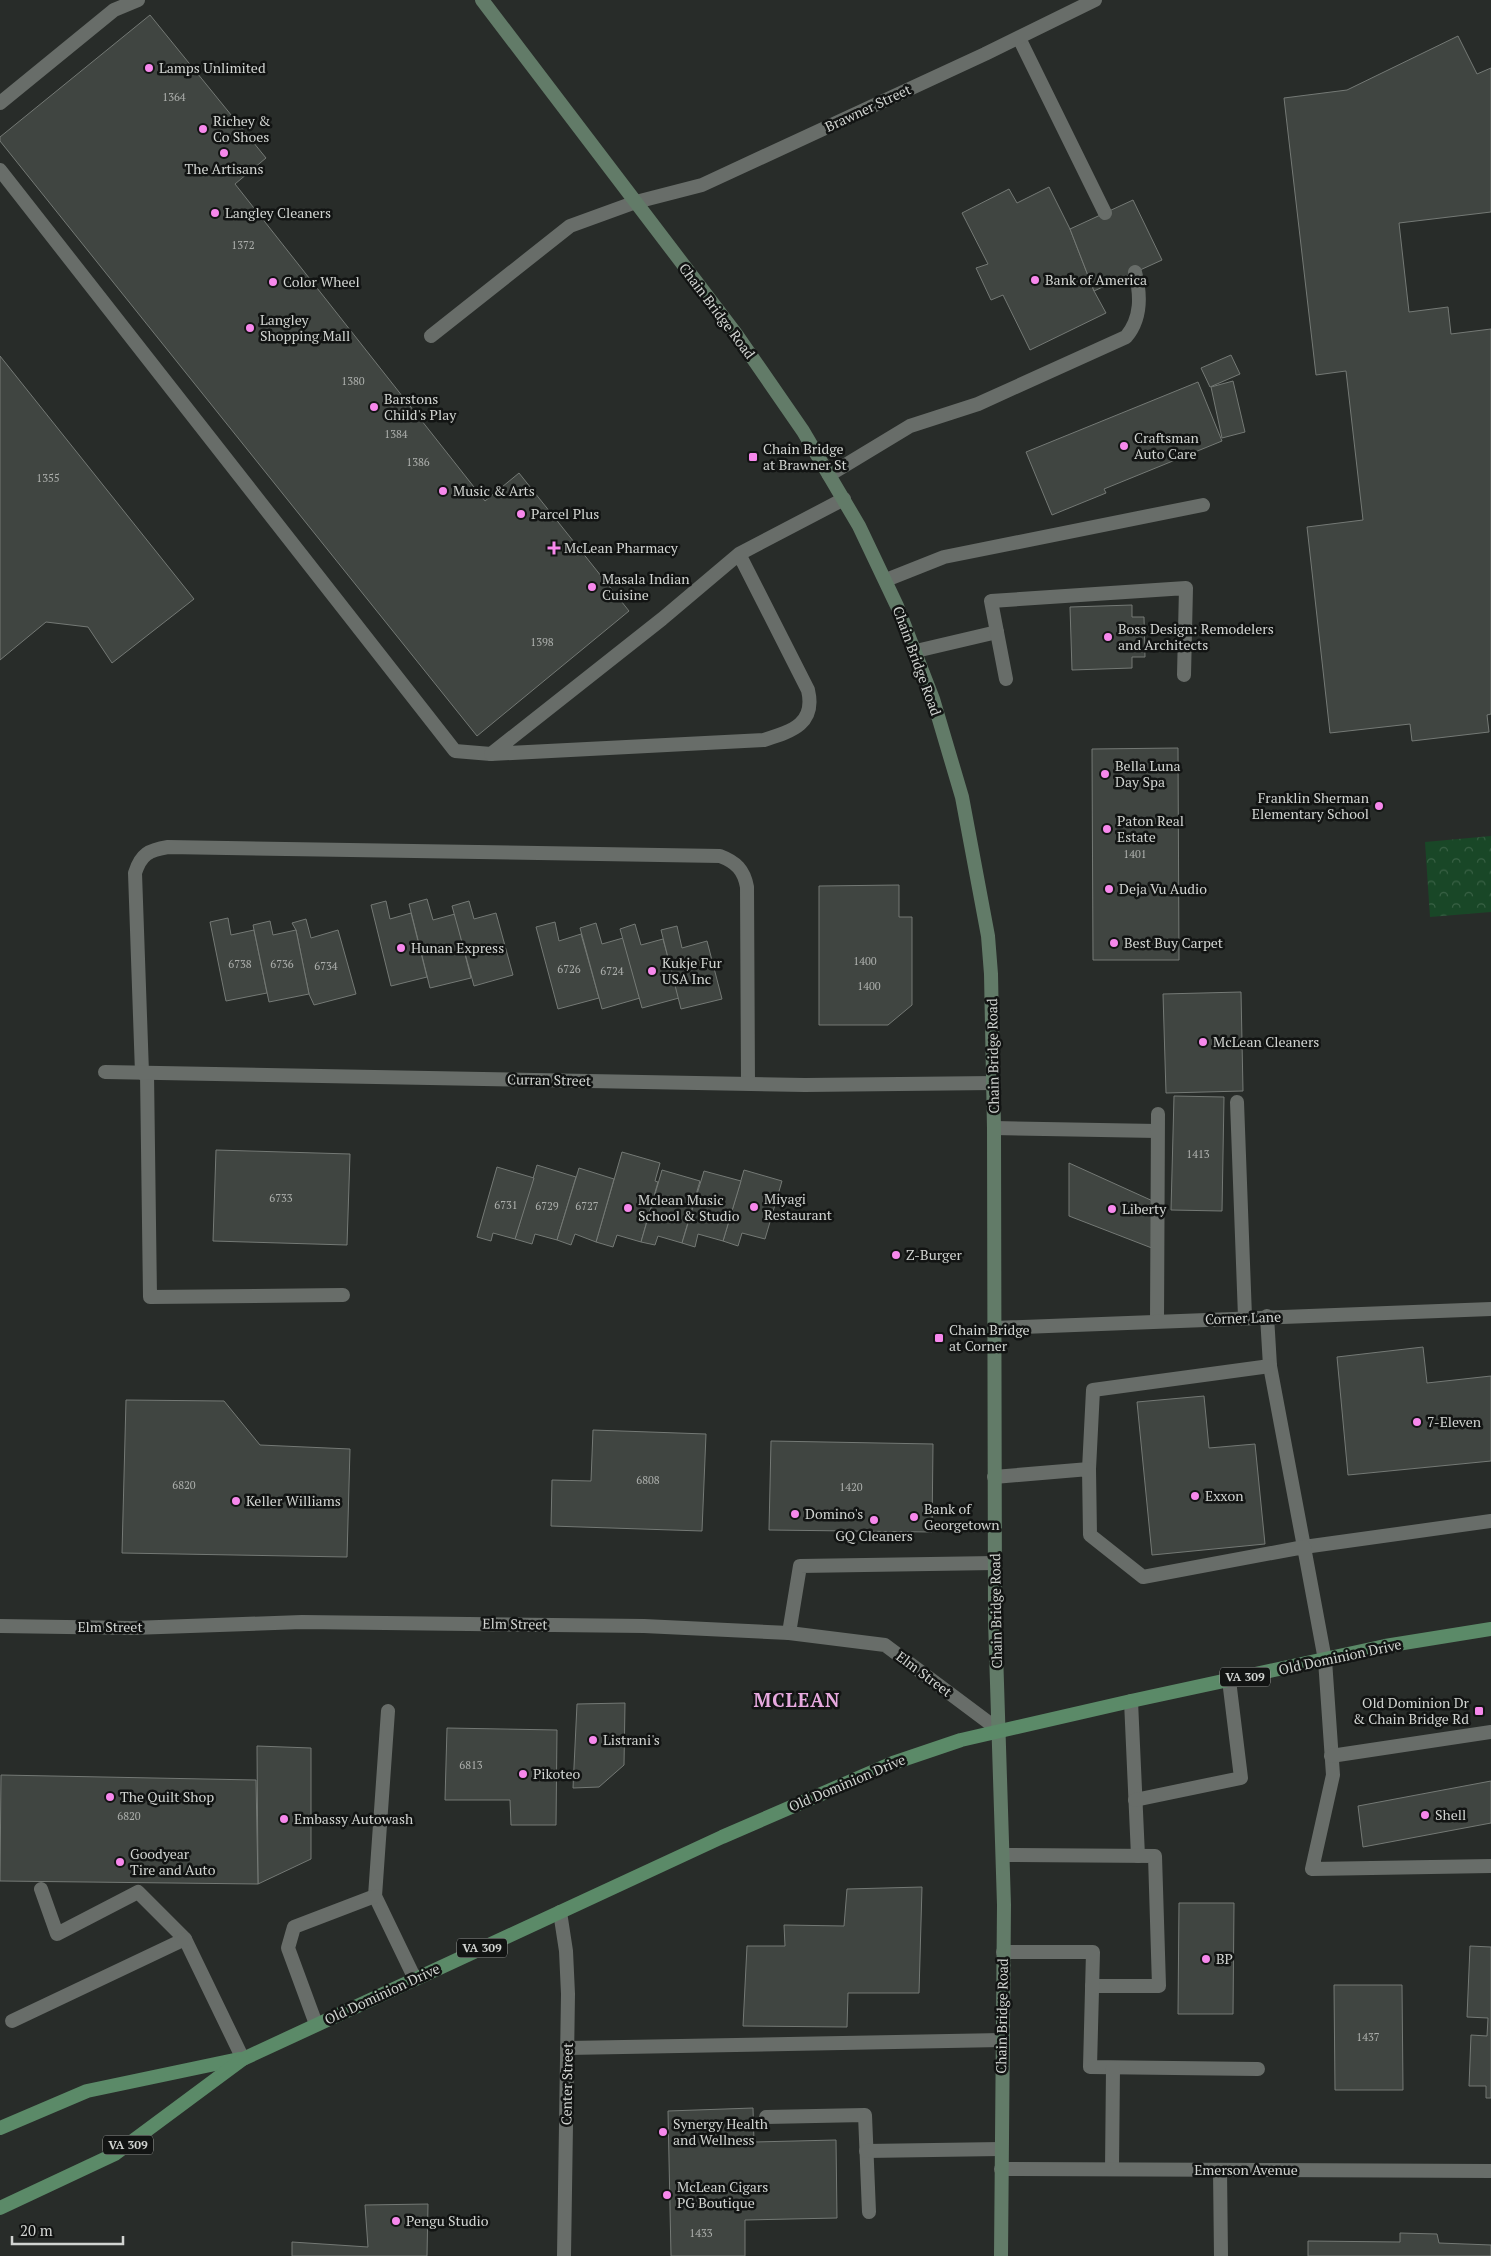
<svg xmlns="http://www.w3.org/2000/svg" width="1491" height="2256" font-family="'PT Serif',serif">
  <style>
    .park { fill: url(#park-crowns) }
    .building { fill: #404541; stroke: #747975 }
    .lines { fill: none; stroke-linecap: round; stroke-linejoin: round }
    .service { stroke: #686d69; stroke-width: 14 }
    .minor { stroke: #686d69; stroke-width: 14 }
    .tertiary { stroke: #686d69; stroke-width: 14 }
    .secondary { stroke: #627b68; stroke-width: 14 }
    .primary { stroke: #5b8a68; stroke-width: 14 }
    .poi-dot { fill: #f788ec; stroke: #121413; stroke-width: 2 }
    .labels { text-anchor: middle; stroke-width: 5; stroke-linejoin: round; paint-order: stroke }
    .number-label { font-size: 11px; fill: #adb0ad }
    .shield { fill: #121413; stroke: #989a98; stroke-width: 1 }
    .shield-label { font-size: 12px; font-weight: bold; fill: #d1d4d1 }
    .poi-label { font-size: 14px; fill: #d1d4d1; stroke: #121413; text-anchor: start }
    .street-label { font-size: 14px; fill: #d1d4d1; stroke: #121413 }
    .district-label { font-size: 19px; font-weight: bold; letter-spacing: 1px; fill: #e7a9df; stroke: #121413 }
  </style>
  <defs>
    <pattern id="park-crowns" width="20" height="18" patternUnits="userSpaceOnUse" patternTransform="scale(1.25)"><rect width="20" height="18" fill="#194727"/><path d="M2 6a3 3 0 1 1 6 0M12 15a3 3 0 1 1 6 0" fill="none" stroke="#396145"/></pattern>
  </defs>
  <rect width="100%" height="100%" fill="#282c29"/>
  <path class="park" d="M1491,836V912L1430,917L1425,842Z"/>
  <g class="building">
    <path d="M150,15L266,158L235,184L485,501L519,473L629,611L477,736L0,141V137Z"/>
    <path d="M1458,36L1477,74L1491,68V212L1399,223L1409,312L1448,307L1451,334L1491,329V714L1487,715L1489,732L1412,741L1410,724L1330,733L1307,527L1363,520L1346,371L1316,375L1284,98L1347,90Z"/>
    <path d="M1049,187L1070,229L1094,291L1106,313L1030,350L1003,295L991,300L976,268L988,264L962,213L1009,189L1017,203Z"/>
    <path d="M1133,200L1162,260L1094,291L1070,229Z"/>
    <path d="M1231,355L1240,374L1210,387L1201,368Z"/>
    <path d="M0,356L194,599L112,663L88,627L46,622L0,660Z"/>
    <path d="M1233,381L1245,432L1222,438L1211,387Z"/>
    <path d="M1198,382L1222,441L1104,489L1106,493L1052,515L1026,452Z"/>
    <path d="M1132,605V617H1144L1145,657H1132V668L1072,670L1070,607Z"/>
    <path d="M1178,748L1179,960H1093L1092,749Z"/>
    <path d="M899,885V917H912V1005L888,1025H819V886Z"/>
    <path d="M427,899L433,920L455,914L471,978L430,988L409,904Z"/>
    <path d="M386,901L390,919L411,913L427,977L391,986L371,905Z"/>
    <path d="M469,901L474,919L496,913L513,975L474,986L452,906Z"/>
    <path d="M228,918L231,935L254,930L267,993L226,1001L210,922Z"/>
    <path d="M306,919L311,938L338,930L356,994L314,1005L309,994L296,930L292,923Z"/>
    <path d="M270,921L273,935L296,930L309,994L269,1002L253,925Z"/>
    <path d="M555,922L559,941L581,934L599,998L558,1009L536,927Z"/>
    <path d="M596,923L602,944L623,938L640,998L602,1009L580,928Z"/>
    <path d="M635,924L641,945L663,939L679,998L642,1008L620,929Z"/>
    <path d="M677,926L682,948L707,941L722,999L681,1009L661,930Z"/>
    <path d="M1241,992L1243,1091L1166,1093L1163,994Z"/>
    <path d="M1174,1096L1224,1097L1222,1211L1171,1210Z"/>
    <path d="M216,1150L350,1154L347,1245L213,1241Z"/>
    <path d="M622,1152L660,1163L655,1181L658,1182L641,1242L617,1235L613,1247L596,1242Z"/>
    <path d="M1069,1163L1155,1202L1157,1250L1069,1216Z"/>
    <path d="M537,1165L576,1177L557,1240L535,1234L532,1244L515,1239Z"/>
    <path d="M497,1167L534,1178L515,1239L493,1233L491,1241L477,1237Z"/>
    <path d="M579,1168L614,1179L596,1242L575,1234L571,1245L557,1240Z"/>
    <path d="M662,1170L700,1181L682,1243L658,1236L655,1245L641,1242Z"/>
    <path d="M744,1170L782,1181L765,1239L742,1233L738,1246L723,1241Z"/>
    <path d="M704,1171L741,1181L723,1241L698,1234L695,1247L682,1243Z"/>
    <path d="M1423,1347L1427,1383L1491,1376V1461L1348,1475L1337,1357Z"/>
    <path d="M1204,1396L1209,1448L1255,1444L1265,1544L1152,1555L1137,1402Z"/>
    <path d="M126,1400L224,1401L260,1445L350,1449L347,1557L122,1553Z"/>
    <path d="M593,1430L706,1434L702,1531L551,1526L552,1480L591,1481Z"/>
    <path d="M771,1441L933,1444L932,1532L769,1530Z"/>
    <path d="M625,1703L624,1765L599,1787L573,1788L577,1704Z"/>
    <path d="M447,1728L557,1730L556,1825H511L510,1800H445Z"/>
    <path d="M257,1746L311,1748V1859L258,1884Z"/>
    <path d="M1,1775L256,1780L258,1884L0,1881Z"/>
    <path d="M1491,1781V1823L1363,1847L1358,1806Z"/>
    <path d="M922,1887L919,1993H848L847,2027L743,2026L747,1946H785L784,1925L844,1926L847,1889Z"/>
    <path d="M1179,1903H1234L1233,2014H1178Z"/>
    <path d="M1470,1946L1491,1947V2098H1486V2086H1469L1471,2035L1487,2036L1488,2018L1467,2017Z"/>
    <path d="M1334,1985H1402L1403,2090H1335Z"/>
    <path d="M753,2108L754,2142L836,2140L837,2218L745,2220V2256H671L668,2111Z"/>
    <path d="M428,2204L427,2256H292V2242L368,2247L365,2205Z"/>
    <path d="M1400,2233L1437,2234L1439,2243L1491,2245V2256H1308V2241L1400,2242Z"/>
  </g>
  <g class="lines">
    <g class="service">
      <path d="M1019,38L1105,213"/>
      <path d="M0,103L114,10L138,0"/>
      <path d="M0,170L455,751L491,754"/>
      <path d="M431,336L570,226L636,202"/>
      <path d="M829,475L910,426L978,404L1126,337C1142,318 1141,295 1135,272"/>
      <path d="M739,554L808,690C816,724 792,731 764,740L491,754L662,619L739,554L844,499"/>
      <path d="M886,580L944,557L1203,505"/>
      <path d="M916,651L997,632"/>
      <path d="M1006,679L991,601L1186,588L1184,675"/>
      <path d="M142,1073L135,873C141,854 149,850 168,847L720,856C736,862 744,870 747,887L748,1083"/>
      <path d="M147,1073L150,1297L343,1295"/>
      <path d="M1237,1102L1245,1317"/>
      <path d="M994,1128L1157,1131"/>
      <path d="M1267,1316L1270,1366L1304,1547L1491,1521"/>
      <path d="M1157,1321L1158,1114"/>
      <path d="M1089,1469L1093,1390L1270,1366"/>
      <path d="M994,1477L1089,1469L1090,1535L1143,1577L1304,1547L1325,1660L1333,1775L1312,1869L1491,1866"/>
      <path d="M789,1633L800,1566L995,1563"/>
      <path d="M1131,1701L1138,1856"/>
      <path d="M388,1711L375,1896L415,1979"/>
      <path d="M1331,1756L1491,1732"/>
      <path d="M1135,1800L1241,1778L1229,1680"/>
      <path d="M1003,1855L1155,1856L1159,1986H1092"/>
      <path d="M41,1889L57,1934L138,1892L185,1939L243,2059"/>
      <path d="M1003,1952H1093L1090,2067L1258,2069"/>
      <path d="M12,2021L185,1939"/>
      <path d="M316,2024L288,1948L294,1927L375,1896"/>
      <path d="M567,2048L1002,2040"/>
      <path d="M766,2117L865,2115L869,2212"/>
      <path d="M866,2151L1001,2149"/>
      <path d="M1112,2169L1113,2068"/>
      <path d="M1220,2170L1221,2256"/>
    </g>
    <g class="minor">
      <path d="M636,202L702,185L985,54L1095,0"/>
      <path d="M105,1072L805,1085L994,1083"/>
      <path d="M995,1328L1491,1309"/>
      <path d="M560,1912L566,1951L568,1994L564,2256"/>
      <path d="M1001,2169L1491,2171"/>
    </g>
    <path class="tertiary" d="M0,1626L132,1628L302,1622L644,1626L789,1633L885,1645L1000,1731"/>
    <path class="secondary" d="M482,0L736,334L803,431L859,526L897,606L933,699L962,797L988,936L991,974L994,1128L995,1620L1004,1905L1001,2256"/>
    <g class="primary">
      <path d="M0,2128L87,2091L239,2059"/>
      <path d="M0,2208L115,2154L243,2059L722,1837L893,1763L961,1740L1131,1701L1385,1646L1491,1629"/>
    </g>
  </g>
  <g class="poi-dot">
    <circle cx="149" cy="68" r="5"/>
    <circle cx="203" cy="129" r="5"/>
    <circle cx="224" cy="153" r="5"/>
    <circle cx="215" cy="213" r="5"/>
    <circle cx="1035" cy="280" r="5"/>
    <circle cx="273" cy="282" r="5"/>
    <circle cx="250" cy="328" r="5"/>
    <circle cx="374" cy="407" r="5"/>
    <circle cx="1124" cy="446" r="5"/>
    <rect x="748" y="452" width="10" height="10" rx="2.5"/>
    <circle cx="443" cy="491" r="5"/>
    <circle cx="521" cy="514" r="5"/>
    <path d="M551.5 540.5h5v5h5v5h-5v5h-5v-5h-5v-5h5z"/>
    <circle cx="592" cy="587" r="5"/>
    <circle cx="1108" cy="637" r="5"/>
    <circle cx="1105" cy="774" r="5"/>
    <circle cx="1379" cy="806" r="5"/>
    <circle cx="1107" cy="829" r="5"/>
    <circle cx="1109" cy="889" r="5"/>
    <circle cx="1114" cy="943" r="5"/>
    <circle cx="401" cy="948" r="5"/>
    <circle cx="652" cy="971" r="5"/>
    <circle cx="1203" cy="1042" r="5"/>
    <circle cx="754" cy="1207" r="5"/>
    <circle cx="628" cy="1208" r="5"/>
    <circle cx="1112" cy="1209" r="5"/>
    <circle cx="896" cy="1255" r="5"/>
    <rect x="934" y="1333" width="10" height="10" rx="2.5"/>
    <circle cx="1417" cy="1422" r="5"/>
    <circle cx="1195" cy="1496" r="5"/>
    <circle cx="236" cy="1501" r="5"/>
    <circle cx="795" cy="1514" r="5"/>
    <circle cx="914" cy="1517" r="5"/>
    <circle cx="874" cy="1520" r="5"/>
    <rect x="1474" y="1706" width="10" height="10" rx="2.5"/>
    <circle cx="593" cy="1740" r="5"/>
    <circle cx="523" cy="1774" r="5"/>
    <circle cx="110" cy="1797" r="5"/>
    <circle cx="1425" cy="1815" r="5"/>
    <circle cx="284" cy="1819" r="5"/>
    <circle cx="120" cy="1862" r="5"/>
    <circle cx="1206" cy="1959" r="5"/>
    <circle cx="663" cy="2132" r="5"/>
    <circle cx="667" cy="2195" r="5"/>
    <circle cx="396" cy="2221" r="5"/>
  </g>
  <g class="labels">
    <g class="number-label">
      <text x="174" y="101">1364</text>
      <text x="243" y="249">1372</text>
      <text x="353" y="385">1380</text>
      <text x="396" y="438">1384</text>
      <text x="418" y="466">1386</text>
      <text x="48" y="482">1355</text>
      <text x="542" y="646">1398</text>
      <text x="1135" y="858">1401</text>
      <text x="865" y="965">1400</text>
      <text x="240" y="968">6738</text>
      <text x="282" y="968">6736</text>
      <text x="326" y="970">6734</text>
      <text x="569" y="973">6726</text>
      <text x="612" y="975">6724</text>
      <text x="869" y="990">1400</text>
      <text x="1198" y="1158">1413</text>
      <text x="281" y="1202">6733</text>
      <text x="506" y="1209">6731</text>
      <text x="547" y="1210">6729</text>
      <text x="587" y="1210">6727</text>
      <text x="648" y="1484">6808</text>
      <text x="184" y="1489">6820</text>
      <text x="851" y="1491">1420</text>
      <text x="471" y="1769">6813</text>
      <text x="129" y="1820">6820</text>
      <text x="1368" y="2041">1437</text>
      <text x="701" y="2237">1433</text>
    </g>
    <g class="shield">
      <rect x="1220" y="1667.5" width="50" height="19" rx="4"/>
      <rect x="457" y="1938.5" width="50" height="19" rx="4"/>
      <rect x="103" y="2135.5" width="50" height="19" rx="4"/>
    </g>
    <g class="shield-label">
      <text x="1245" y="1681">VA 309</text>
      <text x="482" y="1952">VA 309</text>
      <text x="128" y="2149">VA 309</text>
    </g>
    <g class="poi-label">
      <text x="159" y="73">Lamps Unlimited</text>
      <text x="213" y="126">Richey &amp;<tspan x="213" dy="16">Co Shoes</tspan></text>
      <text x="224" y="174" text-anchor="middle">The Artisans</text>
      <text x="225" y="218">Langley Cleaners</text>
      <text x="1045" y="285">Bank of America</text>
      <text x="283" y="287">Color Wheel</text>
      <text x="260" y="325">Langley<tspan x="260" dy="16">Shopping Mall</tspan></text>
      <text x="384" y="404">Barstons<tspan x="384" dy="16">Child's Play</tspan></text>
      <text x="1134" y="443">Craftsman<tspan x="1134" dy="16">Auto Care</tspan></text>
      <text x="763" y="454">Chain Bridge<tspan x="763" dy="16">at Brawner St</tspan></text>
      <text x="453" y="496">Music &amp; Arts</text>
      <text x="531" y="519">Parcel Plus</text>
      <text x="564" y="553">McLean Pharmacy</text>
      <text x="602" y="584">Masala Indian<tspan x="602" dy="16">Cuisine</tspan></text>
      <text x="1118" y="634">Boss Design: Remodelers<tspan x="1118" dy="16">and Architects</tspan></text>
      <text x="1115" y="771">Bella Luna<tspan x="1115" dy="16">Day Spa</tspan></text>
      <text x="1369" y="803" text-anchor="end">Franklin Sherman<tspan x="1369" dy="16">Elementary School</tspan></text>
      <text x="1117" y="826">Paton Real<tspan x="1117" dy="16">Estate</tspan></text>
      <text x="1119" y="894">Deja Vu Audio</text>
      <text x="1124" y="948">Best Buy Carpet</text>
      <text x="411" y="953">Hunan Express</text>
      <text x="662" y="968">Kukje Fur<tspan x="662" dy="16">USA Inc</tspan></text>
      <text x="1213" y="1047">McLean Cleaners</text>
      <text x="764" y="1204">Miyagi<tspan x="764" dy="16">Restaurant</tspan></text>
      <text x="638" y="1205">Mclean Music<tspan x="638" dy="16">School &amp; Studio</tspan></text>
      <text x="1122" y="1214">Liberty</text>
      <text x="906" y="1260">Z-Burger</text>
      <text x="949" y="1335">Chain Bridge<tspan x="949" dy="16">at Corner</tspan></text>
      <text x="1427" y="1427">7-Eleven</text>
      <text x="1205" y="1501">Exxon</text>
      <text x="246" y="1506">Keller Williams</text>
      <text x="924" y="1514">Bank of<tspan x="924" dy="16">Georgetown</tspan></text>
      <text x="805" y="1519">Domino's</text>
      <text x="874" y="1541" text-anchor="middle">GQ Cleaners</text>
      <text x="1469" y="1708" text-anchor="end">Old Dominion Dr<tspan x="1469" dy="16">&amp; Chain Bridge Rd</tspan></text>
      <text x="603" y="1745">Listrani's</text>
      <text x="533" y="1779">Pikoteo</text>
      <text x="120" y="1802">The Quilt Shop</text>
      <text x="1435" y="1820">Shell</text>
      <text x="294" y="1824">Embassy Autowash</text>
      <text x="130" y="1859">Goodyear<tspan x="130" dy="16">Tire and Auto</tspan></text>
      <text x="1216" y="1964">BP</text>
      <text x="673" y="2129">Synergy Health<tspan x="673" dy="16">and Wellness</tspan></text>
      <text x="677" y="2192">McLean Cigars<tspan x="677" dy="16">PG Boutique</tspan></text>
      <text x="406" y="2226">Pengu Studio</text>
    </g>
    <g class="street-label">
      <text transform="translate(868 108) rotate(-25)" y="5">Brawner Street</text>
      <text transform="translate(717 311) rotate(53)" y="5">Chain Bridge Road</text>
      <text transform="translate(917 661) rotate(70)" y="5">Chain Bridge Road</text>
      <text transform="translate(993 1056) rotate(-91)" y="5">Chain Bridge Road</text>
      <text transform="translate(549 1080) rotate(1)" y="5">Curran Street</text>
      <text transform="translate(1243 1318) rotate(-2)" y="5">Corner Lane</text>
      <text transform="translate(996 1611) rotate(-91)" y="5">Chain Bridge Road</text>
      <text transform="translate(515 1624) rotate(1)" y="5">Elm Street</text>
      <text x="110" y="1632">Elm Street</text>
      <text transform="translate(1340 1657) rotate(-12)" y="5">Old Dominion Drive</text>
      <text transform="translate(924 1674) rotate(37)" y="5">Elm Street</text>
      <text transform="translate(847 1783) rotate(-23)" y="5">Old Dominion Drive</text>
      <text transform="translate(382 1994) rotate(-25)" y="5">Old Dominion Drive</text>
      <text transform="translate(1002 2016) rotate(-89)" y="5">Chain Bridge Road</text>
      <text transform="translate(567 2084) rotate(-89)" y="5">Center Street</text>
      <text x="1246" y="2175">Emerson Avenue</text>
    </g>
    <g class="district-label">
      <text x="797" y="1707">MCLEAN</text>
    </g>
  </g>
  <path d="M12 2236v8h111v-8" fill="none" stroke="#d1d4d1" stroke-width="2.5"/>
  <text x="20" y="2236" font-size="15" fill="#d1d4d1" stroke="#121413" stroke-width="4" paint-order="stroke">20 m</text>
</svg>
